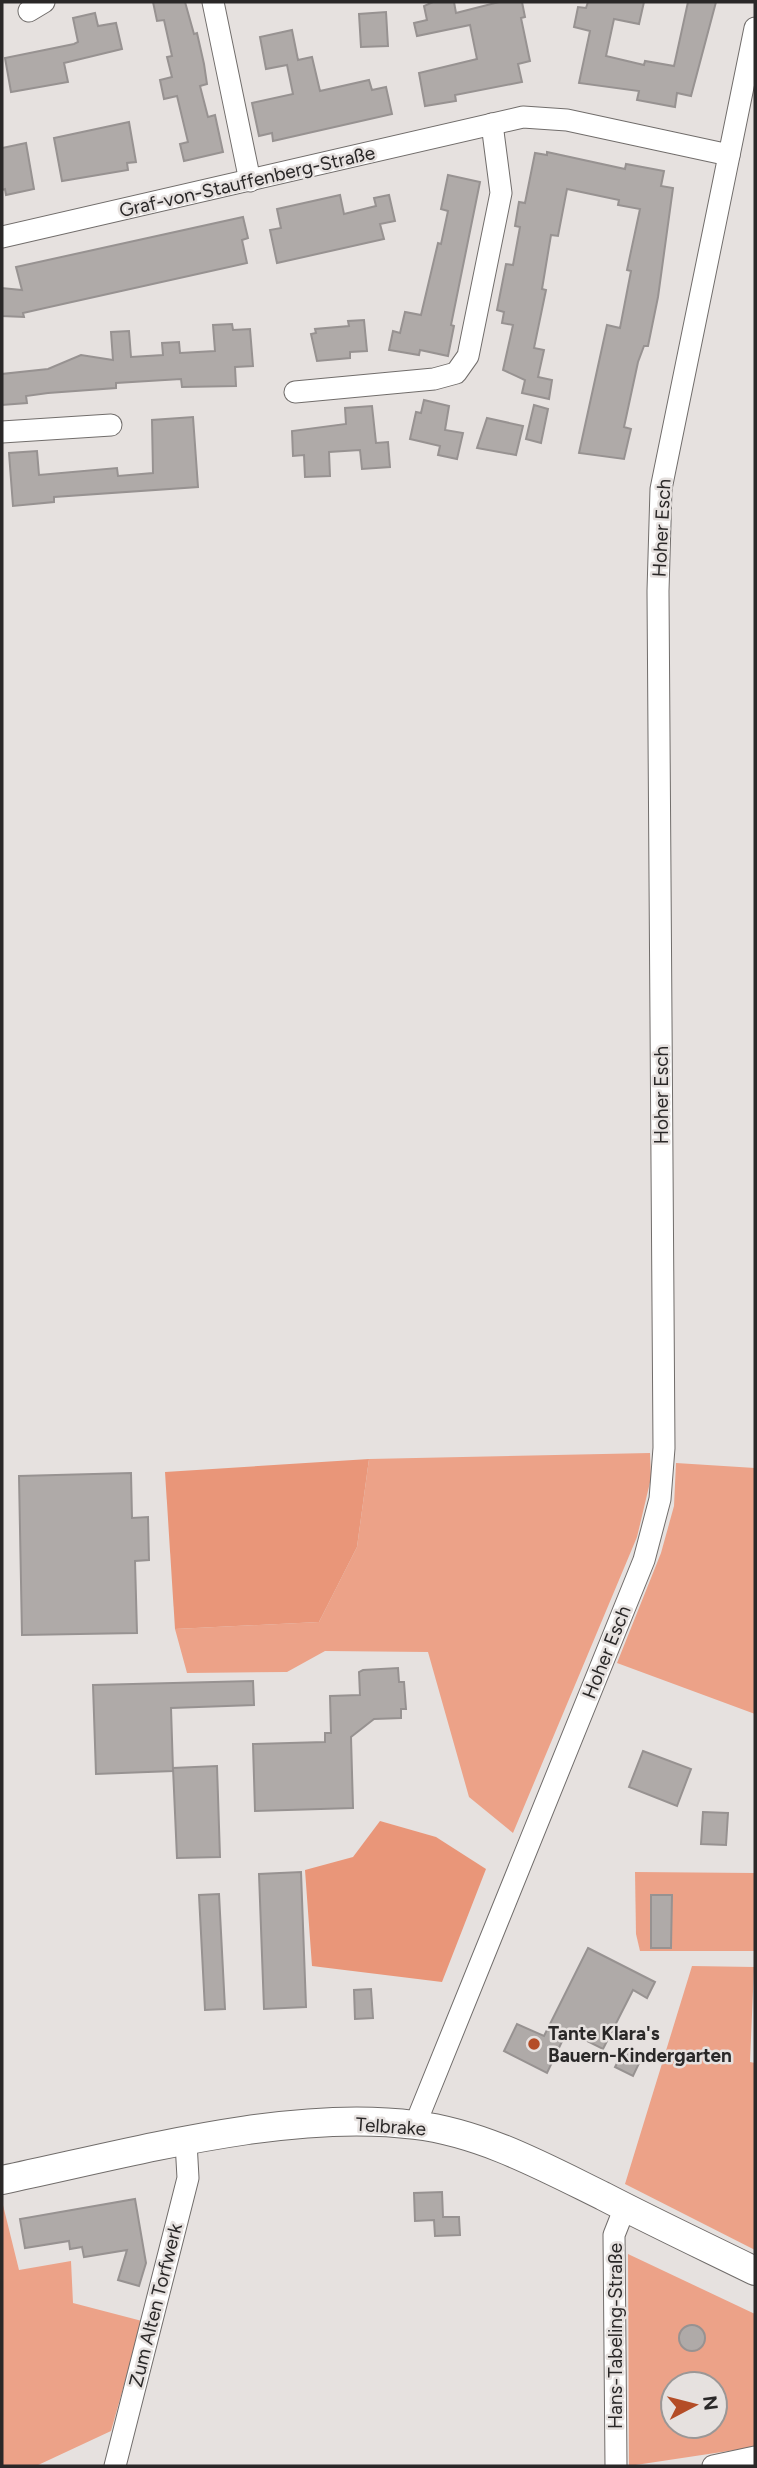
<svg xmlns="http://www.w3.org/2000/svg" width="757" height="2468" font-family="Figtree,sans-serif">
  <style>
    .green { fill: #eca288; fill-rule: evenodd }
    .forest { fill: #e99679 }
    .building { fill: #afaaa8; stroke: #979291; stroke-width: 2 }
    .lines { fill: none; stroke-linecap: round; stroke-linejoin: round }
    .street-casing { stroke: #716d6b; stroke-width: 23 }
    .secondary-casing { stroke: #716d6b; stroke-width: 30 }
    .street { stroke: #fff; stroke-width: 21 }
    .secondary { stroke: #fff; stroke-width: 28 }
    .poi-dot { fill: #b44d27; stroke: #e6e1df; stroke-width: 2.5 }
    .labels { text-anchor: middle; stroke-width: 5; stroke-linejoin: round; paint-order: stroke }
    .street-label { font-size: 19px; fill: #2a2828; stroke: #e6e1df }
    .poi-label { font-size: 19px; font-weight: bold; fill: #2a2828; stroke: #e6e1df; text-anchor: start }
  </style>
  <rect width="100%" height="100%" fill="#e6e1df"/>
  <g class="green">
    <path d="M650,1453L651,1478L637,1537L513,1833L469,1797L428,1652L325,1651L287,1672L187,1673L175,1629L319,1622L357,1547L369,1459Z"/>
    <path d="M676,1463L755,1468V1714L617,1663L661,1553L674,1506Z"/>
    <path d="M635,1872L755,1873V1951H640L636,1934Z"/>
    <path d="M692,1966L754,1967L750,2062L755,2063V2250L625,2184Z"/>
    <path d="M2,2201L19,2270L71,2261L73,2303L142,2321L111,2431L36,2466H2Z"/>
    <path d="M628,2254L755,2314V2447L629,2466ZM673,2384H715V2426H673Z"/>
  </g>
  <g class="forest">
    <path d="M369,1459L357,1547L319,1622L175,1629L165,1472Z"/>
    <path d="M380,1821L436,1837L486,1869L442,1982L312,1966L305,1870L353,1857Z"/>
  </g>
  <g class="building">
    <path d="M153,2H185L194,34L197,33L204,64L207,84L200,86L208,117L215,115L223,152L184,161L180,144L188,142L177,96L164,99L160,80L172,77L167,57L172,56L164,20L157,21Z"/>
    <path d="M433,2H454L456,13L499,2H522L525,17L521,18L530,61L518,64L522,82L455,95L456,101L425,106L419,73L477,59L470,25L417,36L414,23L427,20L424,6Z"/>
    <path d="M588,2H644L639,24L614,19L606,56L644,65L645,61L674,66L688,2H716L691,96L677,93L675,107L637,100L639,91L579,83L590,31L574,27L578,7L586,8Z"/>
    <path d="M386,12L388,46L361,47L359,14Z"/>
    <path d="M95,13L98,26L116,23L122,49L64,63L68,82L11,92L5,58L74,44L78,42L73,18Z"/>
    <path d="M292,30L298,60L312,57L320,91L369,80L372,90L386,87L392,114L273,141L272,133L259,136L252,103L293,94L287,65L266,69L260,37Z"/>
    <path d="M129,122L136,162L127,163L128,170L62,181L54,138Z"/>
    <path d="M26,143L34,189L6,195L5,189L2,190V148Z"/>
    <path d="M547,152L625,169L626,164L664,171L661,186L673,188L658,297L648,346H644L638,362L624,427L631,429L624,459L579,453L607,325L620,328L631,271L627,270L640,209L618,205L619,200L567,189L558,236L551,235L542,289L546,290L534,348L544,350L538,377L552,380L549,399L522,393L525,380L503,370L513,325L502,323L504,312L497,310L506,264L513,265L520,227L515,226L519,202L525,203L535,153L547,155Z"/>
    <path d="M448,175L480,182L451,325L454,326L448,356L420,350L419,355L389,350L393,331L400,333L405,312L421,315L438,243L441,244L448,211L441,209Z"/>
    <path d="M340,195L344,214L376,206L374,198L389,195L395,221L380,224L384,239L277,263L270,230L281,228L277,209Z"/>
    <path d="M243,217L248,238L242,240L247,263L45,308L23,313L24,317L2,316V288L22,290L16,267Z"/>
    <path d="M364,320L367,351L350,352V358L317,361L311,334L316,333L315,329L349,326L348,321Z"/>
    <path d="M232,324L233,330L250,329L253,366L235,367L236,386L182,387L181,379L116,383V388L48,393L26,396L27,403L2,405V374L48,369L81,355L113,360L111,332L129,331L131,357L163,355L162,343L179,342L180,353L215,351L213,325Z"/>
    <path d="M424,400L449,406L445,430L463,433L457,459L438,455L440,446L410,439L416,412L421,413Z"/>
    <path d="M534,405L548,409L541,443L526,439Z"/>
    <path d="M372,406L376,443L388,442L390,467L362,469L360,450L329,452L330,476L305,477L304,455L293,456L292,431L346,424L345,408Z"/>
    <path d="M193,417L198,487L54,497V502L13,506L9,453L37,451L39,475L117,468L118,476L153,473L152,420Z"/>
    <path d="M487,418L523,426L516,455L477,448Z"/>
    <path d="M131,1473L132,1518L148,1517L149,1560L135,1561L137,1633L22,1635L19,1476Z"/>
    <path d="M398,1668L399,1682H404L406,1709H401V1718L374,1719L351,1737L353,1808L255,1811L253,1744L325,1742V1733H331L330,1696L360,1695L359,1672L363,1670Z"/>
    <path d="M253,1681L254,1705L171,1708L173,1771L96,1774L93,1685Z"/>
    <path d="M643,1751L691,1769L677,1806L629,1787Z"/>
    <path d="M217,1766L220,1857L177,1858L173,1768Z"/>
    <path d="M703,1812L728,1813L726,1845L701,1844Z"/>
    <path d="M301,1872L306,2007L264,2009L259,1874Z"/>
    <path d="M219,1894L225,2009L205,2010L199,1895Z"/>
    <path d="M651,1895H672L671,1948H651Z"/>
    <path d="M588,1948L655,1982L647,1998L633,1990L603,2049L567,2031L547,2073L504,2051L517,2024L544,2036Z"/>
    <path d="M371,1989L373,2018L355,2019L354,1990Z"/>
    <path d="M625,2048L642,2057L633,2076L615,2067Z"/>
    <path d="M442,2192L443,2217H459L460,2235L435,2236L434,2220L415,2221L414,2193Z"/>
    <path d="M135,2199L146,2263L139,2286L118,2280L127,2250L84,2257L82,2247L70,2249L69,2241L25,2248L20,2219Z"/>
    <circle cx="692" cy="2338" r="13"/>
  </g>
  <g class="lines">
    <g class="street-casing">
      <g id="street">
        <path d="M213,2L250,181"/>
        <path d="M29,11L44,2"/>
        <path d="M2,237L523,117L567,120L729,155"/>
        <path d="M295,392L434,379L456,373L468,356L501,193L492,124"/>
        <path d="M2,432L111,425"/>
        <path d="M415,2125L644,1560L660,1499L664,1448L658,591L661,489L755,28"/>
        <path d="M115,2466L188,2178L186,2142"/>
        <path d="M616,2466L614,2235L625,2207"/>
        <path d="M713,2466L755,2457"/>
      </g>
    </g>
    <g class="secondary-casing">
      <path id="secondary" d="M2,2180C127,2154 289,2108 415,2125C482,2133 544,2167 603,2196C653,2222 704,2246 755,2271"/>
    </g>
    <use href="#street" class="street"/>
    <use href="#secondary" class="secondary"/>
  </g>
  <circle class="poi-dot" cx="534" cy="2044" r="7"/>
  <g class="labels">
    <g class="street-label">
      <text transform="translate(247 181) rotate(-13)" y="7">Graf-von-Stauffenberg-Straße</text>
      <text transform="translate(661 528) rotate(-87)" y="7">Hoher Esch</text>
      <text transform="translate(661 1095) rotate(-90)" y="7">Hoher Esch</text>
      <text transform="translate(606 1652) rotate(-68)" y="7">Hoher Esch</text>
      <text transform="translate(391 2126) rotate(4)" y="7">Telbrake</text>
      <text transform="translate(155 2305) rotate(-76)" y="7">Zum Alten Torfwerk</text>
      <text transform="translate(615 2336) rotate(-90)" y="7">Hans-Tabeling-Straße</text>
    </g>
    <g class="poi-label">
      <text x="548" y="2040">Tante Klara's<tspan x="548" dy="22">Bauern-Kindergarten</tspan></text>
    </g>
  </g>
  <rect width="757" height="2468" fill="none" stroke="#2a2828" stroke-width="7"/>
  <g transform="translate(694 2405) rotate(83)"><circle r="33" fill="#e6e1df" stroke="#9b9796" stroke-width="2"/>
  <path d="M0-5L12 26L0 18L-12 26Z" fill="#b44d27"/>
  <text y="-10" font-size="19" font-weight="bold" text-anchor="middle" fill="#2a2828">N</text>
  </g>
</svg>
